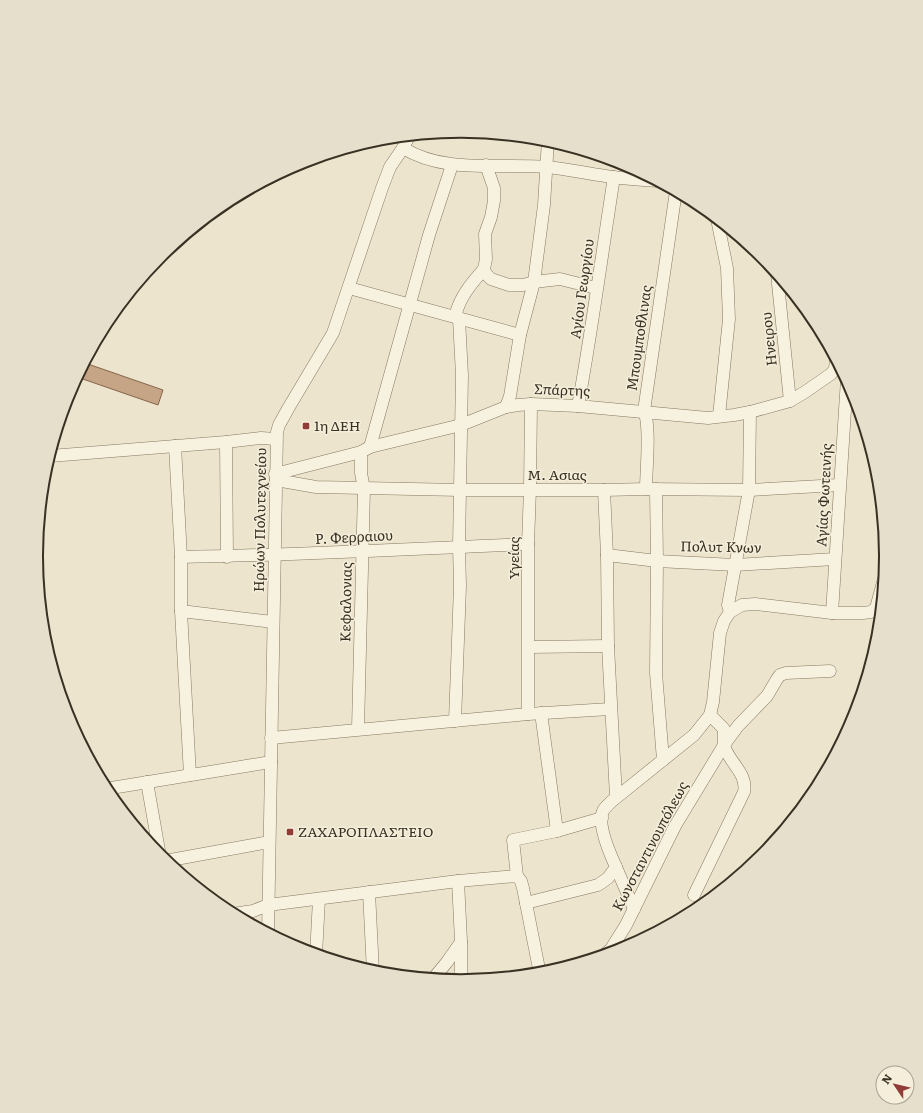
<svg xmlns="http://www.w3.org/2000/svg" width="923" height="1113" font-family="Literata,serif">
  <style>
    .green { fill: #c2c9a1 }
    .building { fill: #c6a586; stroke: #856549 }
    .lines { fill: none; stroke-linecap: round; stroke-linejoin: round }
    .minor-casing { stroke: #887861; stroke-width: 13 }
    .minor { stroke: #f7f1df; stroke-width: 12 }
    .poi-dot { fill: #913c37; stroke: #f4eedb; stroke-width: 1.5 }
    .labels { text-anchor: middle; stroke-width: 3; stroke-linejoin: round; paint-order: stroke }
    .street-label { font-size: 14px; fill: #3a3023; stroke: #f4eedb }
    .poi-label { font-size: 14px; fill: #3a3023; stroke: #f4eedb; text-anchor: start }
    .rim { fill: none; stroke: #3a3023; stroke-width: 2 }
  </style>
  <rect width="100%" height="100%" fill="#ece4cc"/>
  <path class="green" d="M885,539L887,557L879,640L862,696Z"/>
  <path class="building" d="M85,363L163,390L158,405L77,377Z"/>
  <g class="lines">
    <g class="minor-casing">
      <g id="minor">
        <path d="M403,148C445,174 498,163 546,167C568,169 590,174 612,177C627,179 642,180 658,181"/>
        <path d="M486,165L494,188V201L491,217L485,234L486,259L484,269L486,274L491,279L509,285H523L534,282L560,279L596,288"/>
        <path d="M717,219L727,268L729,319L719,416"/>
        <path d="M777,274L790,401"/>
        <path d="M349,288L520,335"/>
        <path d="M578,406C592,330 602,253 614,177"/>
        <path d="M506,407L510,396L520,335L534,282L544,205L548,140"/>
        <path d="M226,442L227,557"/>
        <path d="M175,446L181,557V611L190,775"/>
        <path d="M370,447L429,235L452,165"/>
        <path d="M50,456L226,442L261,438L276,439"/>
        <path d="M275,474L361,452L370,447L461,425L506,407L518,405L531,404L578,406L708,418L734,415L750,412L790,401L805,392L831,374L835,369L836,358"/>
        <path d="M276,480L316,487L460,490H604L646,489L749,490L839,485"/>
        <path d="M646,489C646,471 651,425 644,411L676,191"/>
        <path d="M656,489L657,561L656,673L663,760"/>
        <path d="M604,490L607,555L608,646L616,797"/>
        <path d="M607,555L657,561L735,565L835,559"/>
        <path d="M181,557C297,555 413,549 528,544"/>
        <path d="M181,611L273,622"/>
        <path d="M730,612L742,605L755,604L832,613H863L871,612L876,608L885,575"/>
        <path d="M832,613L847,379"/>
        <path d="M529,647L608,646"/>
        <path d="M541,713L557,831"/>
        <path d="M528,714V544L530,489L531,404"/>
        <path d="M455,721L460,586L459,547L462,375L459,319L456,313C461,295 472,283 484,269"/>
        <path d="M358,729L364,489L361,473V452"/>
        <path d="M271,738L528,714L610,709"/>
        <path d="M147,782L160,856"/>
        <path d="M105,789L271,762"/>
        <path d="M165,861L269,842"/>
        <path d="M616,867L634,909"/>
        <path d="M517,876L513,840L557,831L602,818"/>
        <path d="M458,881L461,941V982"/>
        <path d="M369,892L373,972"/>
        <path d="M694,895L744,792C748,773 728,762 724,745C723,741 724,734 724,729L710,715"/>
        <path d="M526,903L598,885L608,878L616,867C610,854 597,824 603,811C605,807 609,804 612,801L694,735L710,715L713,702L720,633L724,621L730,612L728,605L749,490L750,412"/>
        <path d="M233,914L253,911L268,905L458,881L517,876L521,881L523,888L540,974"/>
        <path d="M268,933L277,432L279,425L289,407L333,333L382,188L390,167L403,148L409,136"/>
        <path d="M316,955L319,899"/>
        <path d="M603,956L611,949L626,925L675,826L724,745L738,726L767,696L777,679L780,675L786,673L830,671"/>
        <path d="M433,979L447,962L461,942"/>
      </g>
    </g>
    <use href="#minor" class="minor"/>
  </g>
  <g class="poi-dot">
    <rect x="302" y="422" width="8" height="8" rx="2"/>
    <rect x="286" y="828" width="8" height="8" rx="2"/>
  </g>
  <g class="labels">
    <g class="street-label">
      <text transform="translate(582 289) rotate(-82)" y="5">Αγίου Γεωργίου</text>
      <text transform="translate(639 338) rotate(-82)" y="5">Μπουμποθλινας</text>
      <text transform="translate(769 339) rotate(-96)" y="5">Ηνειρου</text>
      <text transform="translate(562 390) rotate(2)" y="5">Σπάρτης</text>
      <text x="557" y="480">Μ. Ασιας</text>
      <text transform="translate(824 495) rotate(-87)" y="5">Αγίας Φωτεινής</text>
      <text transform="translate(260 520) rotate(-89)" y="5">Ηρώων Πολυτεχνείου</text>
      <text transform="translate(354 537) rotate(-3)" y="5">Ρ. Φερραιου</text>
      <text transform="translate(721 547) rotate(1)" y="5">Πολυτ Κνων</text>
      <text transform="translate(514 558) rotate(-90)" y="5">Υγείας</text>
      <text transform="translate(346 602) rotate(-89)" y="5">Κεφαλονιας</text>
      <text transform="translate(650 846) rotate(-62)" y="5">Κωνσταντινουπόλεως</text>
    </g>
    <g class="poi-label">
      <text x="314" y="431">1η ΔΕΗ</text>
      <text x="298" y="837">ΖΑΧΑΡΟΠΛΑΣΤΕΙΟ</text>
    </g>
  </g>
  <path d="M0 0H923V1113H0ZM43 556a418 418 0 1 1 836 0a418 418 0 1 1-836 0Z" fill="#e5dfcc" fill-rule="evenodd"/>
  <path class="rim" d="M43 556a418 418 0 1 1 836 0a418 418 0 1 1-836 0Z"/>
  <g transform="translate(895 1085) rotate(305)"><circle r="19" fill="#f4eedb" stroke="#aaa291"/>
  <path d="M0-3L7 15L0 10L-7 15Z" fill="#913c37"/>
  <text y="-6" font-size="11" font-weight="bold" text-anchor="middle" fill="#3a3023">N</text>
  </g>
</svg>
